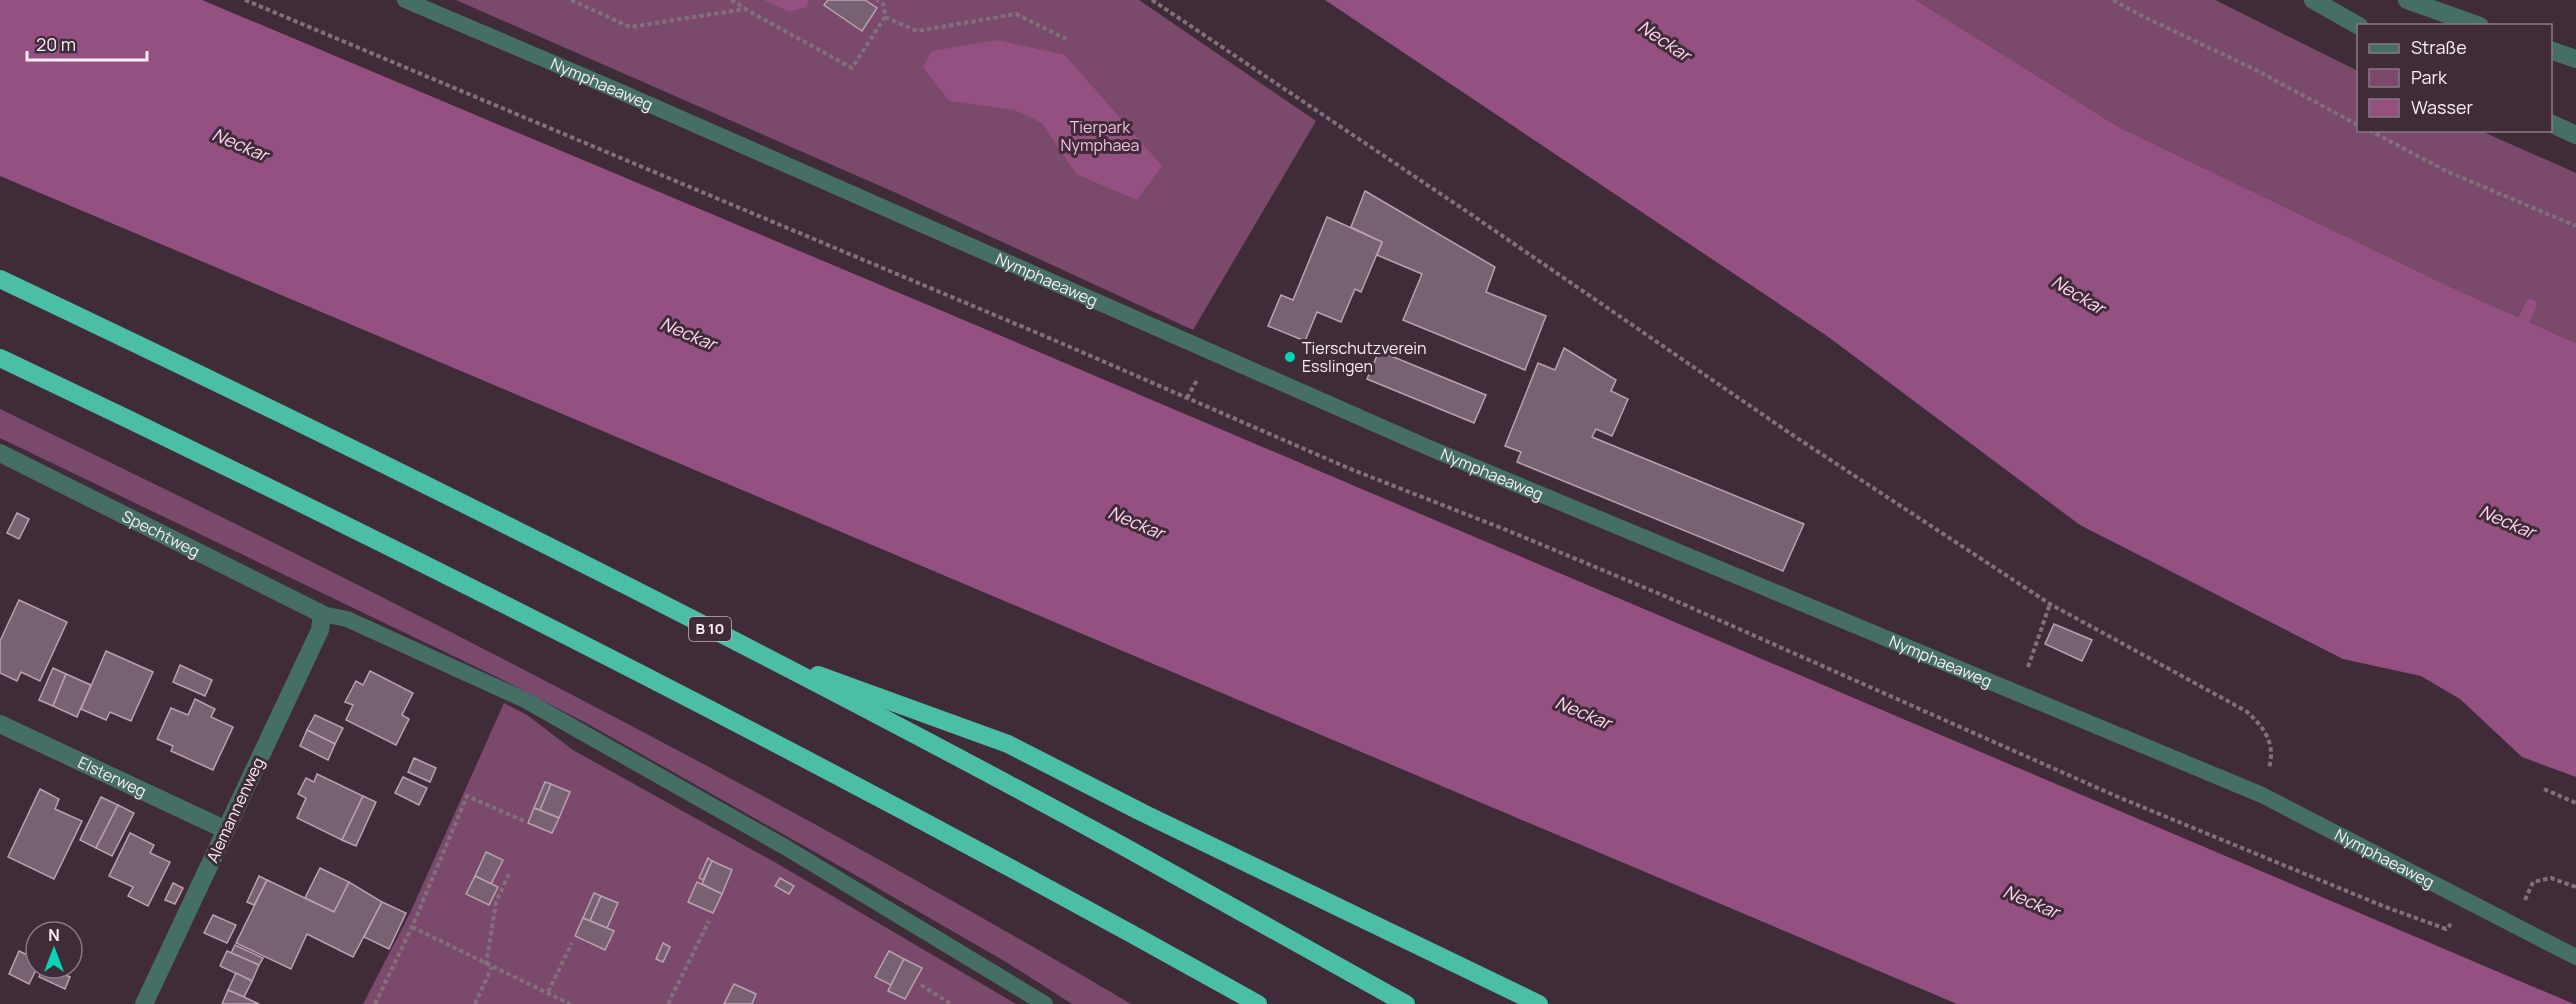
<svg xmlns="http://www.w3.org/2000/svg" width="2576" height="1004" font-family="Manrope,sans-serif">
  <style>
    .green { fill: #7a496b }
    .water { fill: #935080 }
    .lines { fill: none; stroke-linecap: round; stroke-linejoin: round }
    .stream { stroke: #935080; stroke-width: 12 }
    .building { fill: #786170; stroke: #baa1b1; stroke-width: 1.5 }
    .path { stroke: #816f7b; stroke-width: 4; stroke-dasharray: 4.5 3; stroke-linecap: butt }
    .lane { stroke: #456e64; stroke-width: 16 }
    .street { stroke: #456e64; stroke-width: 18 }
    .highway { stroke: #4bbea6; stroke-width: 18 }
    .poi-dot { fill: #03d5b6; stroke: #402c39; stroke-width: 2 }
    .labels { text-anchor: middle; stroke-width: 6; stroke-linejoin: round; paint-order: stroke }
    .shield { fill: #402c39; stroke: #c2b3bd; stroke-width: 1.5 }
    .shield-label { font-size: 15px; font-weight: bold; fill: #faedf6 }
    .street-label { font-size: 16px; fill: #faedf6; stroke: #402c39 }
    .park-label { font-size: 16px; fill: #f7bde4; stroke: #402c39 }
    .poi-label { font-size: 16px; fill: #faedf6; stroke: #402c39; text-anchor: start }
    .water-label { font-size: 18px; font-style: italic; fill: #fdd5ef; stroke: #402c39 }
  </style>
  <rect width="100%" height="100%" fill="#402c39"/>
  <g class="green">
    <path d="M456,0H1139L1316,121L1193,330L894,192Z"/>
    <path d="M1916,0H2215L2358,71V130L2481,131L2576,173V343L2451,287L2119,127Z"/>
    <path d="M0,409C384,594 764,787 1131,1004H1072L1006,962L850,872L588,724L497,677L0,438Z"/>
    <path d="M504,703L527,715L573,750L778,864L1016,1004H363L410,913Z"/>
  </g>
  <g class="water">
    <path d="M0,0H202L978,326L2574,1004H1957L0,176Z"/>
    <path d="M764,0H808L807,7L789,12Z"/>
    <path d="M1325,0H1916L2119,127L2451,287L2576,343V777L2522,757L2460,699L2421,676L2343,659L2080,525L1827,336Z"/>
    <path d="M997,40L1065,55L1162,166L1137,200L1076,174L1042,123L1015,110L949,101L923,67L932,51Z"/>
  </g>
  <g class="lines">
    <path class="stream" d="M2524,320L2531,305"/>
  </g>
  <g class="building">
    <path d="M828,0H865L877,8L862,31L824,5Z"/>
    <path d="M1365,191L1495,267L1486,292L1546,316L1525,370L1403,320L1422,274L1377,255L1382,242L1351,227Z"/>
    <path d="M1327,217L1382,242L1361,292L1355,289L1341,322L1317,312L1305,341L1268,326L1281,295L1293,300Z"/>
    <path d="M1564,348L1616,380L1611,391L1628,399L1612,436L1596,429L1592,437L1804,524L1783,571L1517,462L1521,452L1505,446L1538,363L1555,370Z"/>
    <path d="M1379,351L1486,395L1474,423L1367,379Z"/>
    <path d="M17,513L29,519L19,539L7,533Z"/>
    <path d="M19,600L67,622L40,681L21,672L17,681L0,673V641Z"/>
    <path d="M2054,624L2092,640L2082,661L2045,644Z"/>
    <path d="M106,651L153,672L131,721L110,712L106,720L81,709Z"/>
    <path d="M180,665L212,680L205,696L173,682Z"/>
    <path d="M53,668L66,674L53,706L39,700Z"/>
    <path d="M370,671L413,693L402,715L409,719L396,745L346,720L353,705L345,702L356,681L363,685Z"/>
    <path d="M66,674L91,685L77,717L53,706Z"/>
    <path d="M195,699L215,709L211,717L233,727L213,770L171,751L173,746L157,739L171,708L188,715Z"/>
    <path d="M315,715L343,728L335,744L307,730Z"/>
    <path d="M307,730L335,744L328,760L300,746Z"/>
    <path d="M414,758L436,768L430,782L408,772Z"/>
    <path d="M317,774L363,796L342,840L297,818L306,798L298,794L306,778L314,782Z"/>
    <path d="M403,777L427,788L419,805L395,793Z"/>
    <path d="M545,782L551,784L540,810L534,808Z"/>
    <path d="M551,784L570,792L559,818L540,810Z"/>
    <path d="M40,789L59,799L55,809L82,821L54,879L8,857Z"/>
    <path d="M363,796L376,802L356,846L342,840Z"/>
    <path d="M101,797L118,805L96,848L80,840Z"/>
    <path d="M118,805L134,813L112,856L96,848Z"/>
    <path d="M534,808L559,818L552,833L528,823Z"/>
    <path d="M130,833L154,845L150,853L170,862L148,906L128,896L133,887L109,876Z"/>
    <path d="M486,852L503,860L491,884L475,876Z"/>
    <path d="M708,858L712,861L703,880L699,878Z"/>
    <path d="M712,861L732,870L722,894L702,884Z"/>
    <path d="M320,868L349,882L334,912L305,898Z"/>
    <path d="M259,876L267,880L254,905L247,902Z"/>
    <path d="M475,876L498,887L489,905L466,894Z"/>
    <path d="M780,878L794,886L789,894L775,886Z"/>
    <path d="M267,880L334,912L349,882L382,902L353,957L307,934L291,969L236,943Z"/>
    <path d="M697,882L722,894L713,913L688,902Z"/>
    <path d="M173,883L183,888L175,904L165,900Z"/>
    <path d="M594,893L601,896L590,921L583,918Z"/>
    <path d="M601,896L618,903L607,928L590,921Z"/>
    <path d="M382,902L406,913L389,949L364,937Z"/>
    <path d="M213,915L236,925L227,943L204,933Z"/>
    <path d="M583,918L614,931L605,950L575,936Z"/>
    <path d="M663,943L670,947L663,962L656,959Z"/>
    <path d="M235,945L263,958L259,965L231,953Z"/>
    <path d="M19,951L36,959L37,968L29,984L9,974Z"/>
    <path d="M227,951L259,965L252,981L220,966Z"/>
    <path d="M889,951L904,959L891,985L875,977Z"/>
    <path d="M904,959L922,968L905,999L888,991Z"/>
    <path d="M43,968H50L70,977L65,989L39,977Z"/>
    <path d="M236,973L252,981L244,997L228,990Z"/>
    <path d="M734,984L756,994L752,1004H724Z"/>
    <path d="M228,990L244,997L259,1004H222Z"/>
  </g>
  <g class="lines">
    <g class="path">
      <path d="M245,0L1054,340L1348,468L1509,531L1667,597L2118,797L2383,906L2446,929L2451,924"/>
      <path d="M571,0L630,27L745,9L852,68L885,17L884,5L877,0"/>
      <path d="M731,0L745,8"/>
      <path d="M1152,0L1472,215L1794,436L2050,604L2246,711C2264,727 2276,743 2269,768"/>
      <path d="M2113,0L2140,15L2254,69L2358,125"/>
      <path d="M885,17L917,31L1016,14L1066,39"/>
      <path d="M2369,130L2446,171L2576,226"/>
      <path d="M1187,398L1198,378"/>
      <path d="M2028,667L2050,604"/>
      <path d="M2544,789L2576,803"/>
      <path d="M2525,900L2533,882L2551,878L2576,887"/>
      <path d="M412,927L570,1004"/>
      <path d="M486,965L496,902L509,874"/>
      <path d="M921,985L951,1004"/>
      <path d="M548,992L572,943"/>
      <path d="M375,1004L412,927L467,796L524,821"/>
      <path d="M475,1004L492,967"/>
      <path d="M668,1004L709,921"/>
    </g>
    <g class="lane">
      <path id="s1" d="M405,0L621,92L1427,447L2262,795L2576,957"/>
      <path d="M322,614L347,619L525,700L785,847L1045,1004"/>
    </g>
    <g class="street">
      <path d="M2313,0L2359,26"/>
      <path d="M2407,0L2480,26"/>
      <path d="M2550,50L2576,59"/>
      <path d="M2550,123L2576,135"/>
      <path id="s2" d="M0,453L322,614L320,630L144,1004"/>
      <path id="s3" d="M0,724L226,830"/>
    </g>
    <g class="highway">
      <path d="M0,279C378,458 754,645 1121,845C1217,898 1311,951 1406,1004"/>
      <path d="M0,358C426,560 847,774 1258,1004"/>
      <path d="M818,675L1008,744L1143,813L1539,1004"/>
    </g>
  </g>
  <circle class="poi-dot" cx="1290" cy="357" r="6"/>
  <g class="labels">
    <rect class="shield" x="689" y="617" width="42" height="24" rx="4.5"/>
    <g class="shield-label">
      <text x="710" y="634">B 10</text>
    </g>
    <g class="street-label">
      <text dy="6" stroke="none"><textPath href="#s1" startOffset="214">Nymphaeaweg</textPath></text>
      <text dy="6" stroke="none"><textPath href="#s1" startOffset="700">Nymphaeaweg</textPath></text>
      <text dy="6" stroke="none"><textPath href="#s1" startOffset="1186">Nymphaeaweg</textPath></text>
      <text dy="6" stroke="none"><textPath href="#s2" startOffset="180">Spechtweg</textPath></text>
      <text dy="6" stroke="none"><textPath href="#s1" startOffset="1672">Nymphaeaweg</textPath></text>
      <text dy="6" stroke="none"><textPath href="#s3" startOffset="124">Elsterweg</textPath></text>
      <text transform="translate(235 810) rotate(-65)" y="6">Alemannenweg</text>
      <text dy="6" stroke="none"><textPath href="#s1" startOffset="2158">Nymphaeaweg</textPath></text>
    </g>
    <g class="park-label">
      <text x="1100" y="133">Tierpark<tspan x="1100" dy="18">Nymphaea</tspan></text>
    </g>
    <g class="poi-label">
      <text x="1302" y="354">Tierschutzverein<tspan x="1302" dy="18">Esslingen</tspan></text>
    </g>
    <g class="water-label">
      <text transform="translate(1664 41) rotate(34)" y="6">Neckar</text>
      <text transform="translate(240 145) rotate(23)" y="6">Neckar</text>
      <text transform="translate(2078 295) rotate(31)" y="6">Neckar</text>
      <text transform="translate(688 334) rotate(23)" y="6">Neckar</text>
      <text transform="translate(2507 522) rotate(23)" y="6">Neckar</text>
      <text transform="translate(1136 523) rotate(23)" y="6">Neckar</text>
      <text transform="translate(1583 713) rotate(23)" y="6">Neckar</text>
      <text transform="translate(2031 902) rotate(23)" y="6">Neckar</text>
    </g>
  </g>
  <rect x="2357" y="24" width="195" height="108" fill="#402c39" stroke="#8a7985" stroke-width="1.5"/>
  <rect x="2369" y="44" width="30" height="9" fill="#456e64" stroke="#8a7985" stroke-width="1.5"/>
  <text x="2411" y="54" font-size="18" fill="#faedf6">Straße</text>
  <rect x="2369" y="69" width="30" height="18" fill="#7a496b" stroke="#8a7985" stroke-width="1.5"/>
  <text x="2411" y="84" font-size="18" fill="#faedf6">Park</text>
  <rect x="2369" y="99" width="30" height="18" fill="#935080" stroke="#8a7985" stroke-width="1.5"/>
  <text x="2411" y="114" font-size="18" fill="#faedf6">Wasser</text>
  <g transform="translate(54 950)"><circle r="28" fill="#402c39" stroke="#8a7985" stroke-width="1.5"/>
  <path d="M0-4.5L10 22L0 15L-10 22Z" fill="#03d5b6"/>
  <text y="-9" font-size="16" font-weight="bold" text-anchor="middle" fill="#faedf6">N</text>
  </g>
  <path d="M27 51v9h120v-9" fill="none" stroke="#faedf6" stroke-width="3"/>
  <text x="36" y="51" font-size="18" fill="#faedf6" stroke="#402c39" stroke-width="4.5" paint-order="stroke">20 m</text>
</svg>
